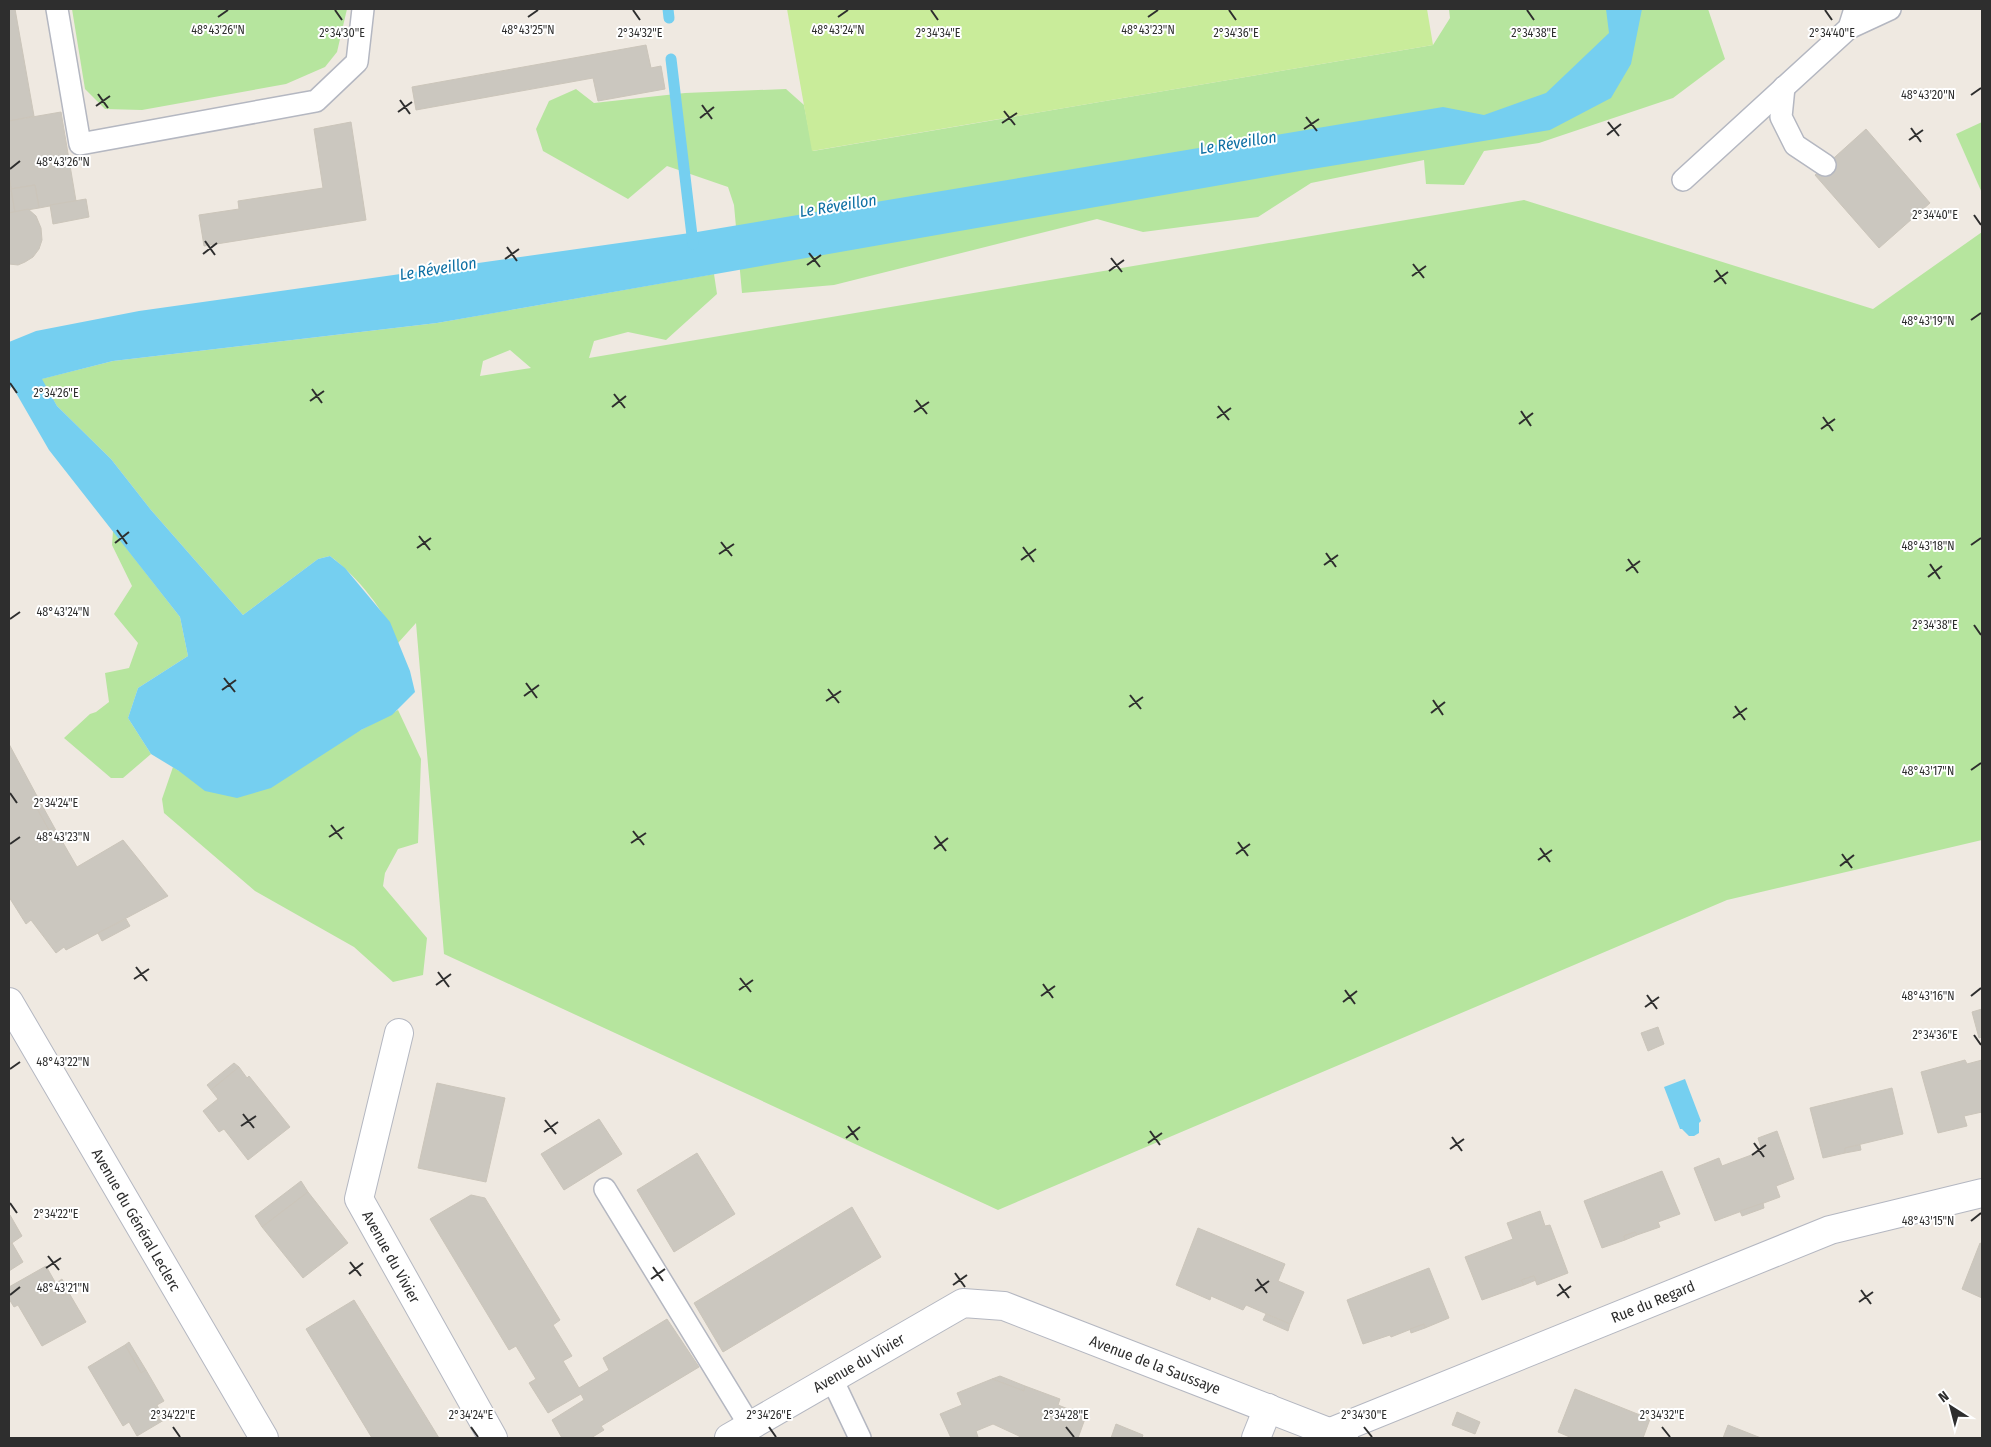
<svg xmlns="http://www.w3.org/2000/svg" width="1991" height="1447" font-family="'Fira Sans Condensed',sans-serif">
  <style>
    .green { fill: #b6e59e; fill-rule: evenodd }
    .pitch { fill: #c9ec9a }
    .water { fill: #75cff0 }
    .lines { fill: none; stroke-linecap: round; stroke-linejoin: round }
    .stream { stroke: #75cff0; stroke-width: 11 }
    .building { fill: #cbc7bf; stroke: #cbc5ba }
    .lane-casing { stroke: #b4b7c1; stroke-width: 24 }
    .street-casing { stroke: #b4b7c1; stroke-width: 30 }
    .lane { stroke: #fff; stroke-width: 21 }
    .street { stroke: #fff; stroke-width: 28 }
    .ticks { fill: none; stroke: #2e2e2e; stroke-width: 2 }
    .labels { text-anchor: middle; stroke-width: 4; stroke-linejoin: round; paint-order: stroke }
    .street-label { font-size: 15px; fill: #2e2e2e; stroke: #fff }
    .water-label { font-size: 16px; font-style: italic; fill: #0d6fa3; stroke: #fff }
    .ticks-label { font-size: 12px; text-anchor: middle; fill: #2e2e2e; stroke: #fff; stroke-width: 4; stroke-linejoin: round; paint-order: stroke }
  </style>
  <rect width="100%" height="100%" fill="#efe9e1"/>
  <g class="green">
    <path d="M72,9H347L337,52L325,67L286,84L142,110L105,109L85,89Z"/>
    <path d="M1449,9H1708L1725,59L1673,98L1539,143L1484,151L1464,185L1426,184L1424,160L1311,183L1258,217L1143,232L1097,219L834,285L742,293L734,205L728,187L667,166L628,199L543,151L536,129L549,101L576,89L594,103L685,93L786,89L804,105L813,151L1433,45L1450,18Z"/>
    <path d="M1982,122V193L1956,134Z"/>
    <path d="M1524,200L1873,309L1982,232V840L1727,900L998,1210L444,954L416,623L398,643C385,611 358,577 330,556L318,559L243,615L151,510L111,459L57,406L41,379L113,361L437,323L714,274L717,294L666,340L628,332L594,341L589,358ZM510,350L531,368L480,376L483,361Z"/>
    <path d="M113,531L180,617L188,656L138,688L128,718L151,754L123,778H111L64,738L90,714L96,712L109,702L105,673L129,668L138,643L114,614L132,586L112,545Z"/>
    <path d="M398,710L421,759L418,843L398,849L385,873L383,886L427,938L423,975L393,982L354,947L255,891L164,813L162,799L173,767L179,771L361,730Z"/>
  </g>
  <path class="pitch" d="M787,9H1427L1433,45L812,151Z"/>
  <g class="water">
    <path d="M1606,9H1642L1631,64L1611,98L1550,130L1300,171L437,323L113,361L42,379L57,406L111,459L151,510L243,615L318,559L330,556L345,568L390,622L410,671L415,692L392,715L361,730L271,788L237,798L205,791L179,771L151,754L128,718L138,688L188,656L180,617L49,450L12,386L9,390V342L36,331L139,311L697,232L1443,107L1484,115L1546,93L1609,33Z"/>
    <path d="M1685,1079L1701,1121L1699,1123V1133L1694,1136H1689L1682,1129H1680L1664,1087Z"/>
  </g>
  <g class="lines">
    <g class="stream">
      <path d="M668,9L669,18"/>
      <path d="M671,59L693,244"/>
    </g>
  </g>
  <g class="building">
    <path d="M9,9H15L34,116L9,121Z"/>
    <path d="M646,45L651,68L661,66L665,89L598,101L593,78L416,110L412,87Z"/>
    <path d="M61,112L76,201L39,208L35,185L11,189L9,177V121Z"/>
    <path d="M351,122L366,220L204,246L199,215L239,209L238,201L323,188L314,129Z"/>
    <path d="M1866,129L1930,203L1879,248L1815,175Z"/>
    <path d="M9,177L15,212L9,213Z"/>
    <path d="M35,185L39,208L15,212L11,189Z"/>
    <path d="M86,199L89,217L53,224L50,205Z"/>
    <path d="M28,209L36,216L41,228L42,240L39,249L33,257L25,262L18,265L9,264V213Z"/>
    <path d="M9,744L38,798L33,801L49,830L54,827L77,867L123,840L168,896L66,950L64,947L56,953L31,920L26,924L9,897Z"/>
    <path d="M38,798L54,827L49,830L33,801Z"/>
    <path d="M126,919L130,926L102,941L98,933Z"/>
    <path d="M1982,1009V1037L1979,1038L1972,1012Z"/>
    <path d="M1658,1027L1664,1044L1648,1051L1641,1033Z"/>
    <path d="M1965,1060L1967,1064L1982,1060V1112L1964,1116L1967,1126L1938,1133L1921,1072Z"/>
    <path d="M234,1063L239,1067L211,1090L207,1085Z"/>
    <path d="M239,1067L247,1078L249,1076L290,1127L248,1160L224,1129L219,1132L203,1111L218,1099L211,1090Z"/>
    <path d="M437,1083L505,1098L486,1182L418,1168Z"/>
    <path d="M1892,1088L1903,1134L1845,1148V1153L1823,1158L1810,1108Z"/>
    <path d="M599,1119L622,1154L564,1190L541,1154Z"/>
    <path d="M1777,1131L1794,1179L1776,1186L1780,1197L1715,1221L1694,1168L1719,1158L1722,1166L1762,1151L1758,1138Z"/>
    <path d="M1860,1145L1861,1150L1845,1153V1148Z"/>
    <path d="M697,1153L735,1214L674,1252L637,1190Z"/>
    <path d="M1662,1171L1680,1214L1658,1222L1660,1227L1637,1235L1635,1232L1624,1236L1625,1240L1602,1248L1584,1201Z"/>
    <path d="M301,1181L308,1192L262,1227L255,1216Z"/>
    <path d="M308,1192L348,1243L303,1278L262,1227Z"/>
    <path d="M471,1195L485,1198L560,1320L553,1325L572,1356L563,1361L579,1388L609,1370L603,1358L667,1319L699,1367L601,1426L604,1430L591,1438H562L552,1420L584,1400L581,1394L548,1413L529,1383L536,1379L516,1346L509,1350L430,1219Z"/>
    <path d="M1763,1203L1764,1208L1742,1216L1740,1211Z"/>
    <path d="M852,1207L881,1257L723,1352L694,1303Z"/>
    <path d="M1540,1211L1545,1226L1550,1225L1568,1273L1537,1285L1534,1276L1521,1280L1524,1285L1482,1300L1465,1257L1513,1239L1507,1223Z"/>
    <path d="M10,1215L22,1236L9,1245V1216Z"/>
    <path d="M1198,1228L1285,1264L1278,1281L1304,1292L1290,1324L1246,1305L1243,1310L1211,1296L1210,1300L1176,1285Z"/>
    <path d="M1635,1232L1637,1235L1625,1240L1624,1236Z"/>
    <path d="M12,1243L23,1262L9,1271V1245Z"/>
    <path d="M1980,1243L1982,1244V1298L1962,1289Z"/>
    <path d="M46,1266L63,1296L69,1293L86,1322L42,1346L18,1305L14,1307L9,1299V1287Z"/>
    <path d="M1429,1268L1449,1318L1425,1328L1424,1324L1391,1337L1390,1335L1363,1344L1347,1300Z"/>
    <path d="M1534,1276L1536,1280L1524,1285L1521,1280Z"/>
    <path d="M62,1279L69,1293L63,1296L56,1283Z"/>
    <path d="M354,1300L439,1438H372L306,1329Z"/>
    <path d="M1266,1314L1290,1324L1288,1331L1263,1320Z"/>
    <path d="M1424,1324L1425,1328L1411,1333L1410,1329Z"/>
    <path d="M129,1342L146,1370L141,1373L125,1345Z"/>
    <path d="M125,1345L141,1373L146,1370L164,1401L157,1405L164,1420L137,1436L129,1422L123,1426L88,1367Z"/>
    <path d="M1000,1376L1025,1386L1024,1391L992,1379Z"/>
    <path d="M992,1379L1024,1391L1025,1386L1060,1399L1058,1405L1086,1416L1078,1438H1020L1019,1436L993,1424L976,1431L978,1437L976,1438H951L940,1414L962,1405L957,1393Z"/>
    <path d="M1575,1389L1650,1419L1643,1438H1572L1558,1432Z"/>
    <path d="M1457,1412L1480,1422L1475,1434L1452,1425Z"/>
    <path d="M1116,1424L1143,1435L1142,1438H1111Z"/>
    <path d="M1728,1425L1761,1438H1723Z"/>
  </g>
  <g class="lines">
    <g class="lane-casing">
      <g id="lane">
        <path d="M57,9L80,144L316,101L357,62L363,9"/>
        <path d="M1849,28L1890,9"/>
        <path d="M1784,87L1781,117L1795,145L1825,165"/>
        <path d="M1683,180L1849,28L1855,9"/>
        <path d="M605,1189L750,1426"/>
        <path d="M832,1379L860,1438"/>
      </g>
    </g>
    <g class="street-casing">
      <g id="street">
        <path d="M9,1002L264,1438"/>
        <path d="M399,1033L359,1199L493,1438"/>
        <path d="M1331,1432L1830,1230L1982,1193"/>
        <path d="M729,1438L963,1303L1004,1306L1344,1438"/>
        <path d="M1256,1438L1268,1408"/>
      </g>
    </g>
    <use href="#lane" class="lane"/>
    <use href="#street" class="street"/>
  </g>
  <path class="ticks" d="M335,10L342,20M633,10L640,20M931,10L938,20M1229,10L1236,20M1527,10L1534,20M1825,10L1832,20M218,17L228,10M528,17L538,10M838,17L848,10M1148,17L1158,10M98,94L108,108M1971,95L1981,88M400,100L410,114M702,105L712,119M96,106L110,96M1004,111L1015,125M398,112L412,102M1306,117L1317,131M700,118L714,107M1608,122L1619,136M1002,123L1017,113M1911,128L1921,142M1304,129L1319,119M1607,135L1621,124M1909,140L1923,130M10,169L20,161M1974,215L1981,225M205,241L215,255M507,247L517,261M809,253L820,267M203,254L217,243M1111,258L1122,272M505,259L519,249M1413,264L1424,278M807,265L821,255M1716,270L1726,284M1109,271L1124,260M1412,276L1426,266M1714,282L1728,272M1971,320L1981,313M10,383L17,393M312,389L322,403M614,394L625,408M916,400L927,414M310,401L324,391M1218,406L1229,420M612,407L626,396M1521,411L1531,426M914,412L929,402M1823,417L1833,431M1217,418L1231,408M1519,424L1533,413M1821,429L1835,419M117,530L127,544M419,536L430,550M721,542L732,556M115,543L129,532M1971,545L1981,538M1023,547L1034,562M417,548L431,538M1326,553L1336,567M719,554L734,544M1628,559L1638,573M1021,560L1036,549M1930,564L1940,579M1324,565L1338,555M1626,571L1640,561M1928,577L1942,566M10,619L20,612M1974,625L1981,635M224,678L235,692M526,683L537,698M828,689L839,703M222,690L236,680M1130,695L1141,709M524,696L539,685M1433,700L1443,715M826,701L841,691M1735,706L1745,720M1129,707L1143,697M1431,713L1445,702M1733,718L1747,708M1971,770L1981,763M10,793L17,803M331,825L342,839M633,831L644,845M935,836L946,851M329,837L344,827M1238,842L1248,856M631,843L646,833M10,844L20,837M1540,848L1550,862M934,849L948,838M1236,854L1250,844M1842,854L1852,868M1538,860L1552,850M1840,866L1854,855M136,967L147,981M438,972L449,987M740,978L751,992M134,979L149,969M1043,984L1053,998M436,985L451,974M739,990L753,980M1345,990L1355,1004M1647,995L1657,1009M1041,996L1055,986M1971,996L1981,988M1343,1002L1357,991M1645,1007L1659,997M1974,1035L1981,1045M10,1069L20,1062M243,1114L254,1128M545,1120L556,1134M241,1126L256,1116M848,1126L858,1140M1150,1131L1160,1145M544,1132L558,1122M1452,1137L1462,1151M846,1138L860,1127M1148,1143L1162,1133M1754,1143L1764,1157M1450,1149L1464,1139M1752,1155L1766,1145M10,1203L17,1213M1971,1221L1981,1213M48,1256L59,1270M350,1262L361,1276M653,1267L663,1281M46,1268L61,1258M955,1273L965,1287M349,1274L363,1263M651,1279L665,1269M1257,1279L1267,1293M1559,1284L1569,1298M953,1285L967,1275M1861,1290L1871,1304M1255,1291L1269,1281M10,1295L20,1287M1557,1296L1571,1286M1859,1302L1873,1292M173,1427L180,1437M471,1427L478,1437M769,1427L776,1437M1066,1427L1074,1437M1364,1427L1372,1437M1662,1427L1670,1437"/>
  <g class="labels">
    <g class="street-label">
      <text transform="translate(136 1220) rotate(60)" y="5">Avenue du Général Leclerc</text>
      <text transform="translate(391 1257) rotate(61)" y="5">Avenue du Vivier</text>
      <text transform="translate(1653 1302) rotate(-22)" y="5">Rue du Regard</text>
      <text transform="translate(859 1363) rotate(-30)" y="5">Avenue du Vivier</text>
      <text transform="translate(1155 1365) rotate(21)" y="5">Avenue de la Saussaye</text>
    </g>
    <g class="water-label">
      <text transform="translate(1238 142) rotate(-9)" y="6">Le Réveillon</text>
      <text transform="translate(838 205) rotate(-9)" y="6">Le Réveillon</text>
      <text transform="translate(438 268) rotate(-9)" y="6">Le Réveillon</text>
    </g>
  </g>
  <g class="ticks-label">
    <text x="218" y="34">48°43'26"N</text>
    <text x="528" y="34">48°43'25"N</text>
    <text x="838" y="34">48°43'24"N</text>
    <text x="1148" y="34">48°43'23"N</text>
    <text x="342" y="37">2°34'30"E</text>
    <text x="640" y="37">2°34'32"E</text>
    <text x="938" y="37">2°34'34"E</text>
    <text x="1236" y="37">2°34'36"E</text>
    <text x="1534" y="37">2°34'38"E</text>
    <text x="1832" y="37">2°34'40"E</text>
    <text x="1928" y="99">48°43'20"N</text>
    <text x="63" y="166">48°43'26"N</text>
    <text x="1935" y="219">2°34'40"E</text>
    <text x="1928" y="325">48°43'19"N</text>
    <text x="56" y="397">2°34'26"E</text>
    <text x="1928" y="550">48°43'18"N</text>
    <text x="63" y="616">48°43'24"N</text>
    <text x="1935" y="629">2°34'38"E</text>
    <text x="1928" y="775">48°43'17"N</text>
    <text x="56" y="807">2°34'24"E</text>
    <text x="63" y="841">48°43'23"N</text>
    <text x="1928" y="1000">48°43'16"N</text>
    <text x="1935" y="1039">2°34'36"E</text>
    <text x="63" y="1066">48°43'22"N</text>
    <text x="56" y="1218">2°34'22"E</text>
    <text x="1928" y="1225">48°43'15"N</text>
    <text x="63" y="1292">48°43'21"N</text>
    <text x="173" y="1419">2°34'22"E</text>
    <text x="471" y="1419">2°34'24"E</text>
    <text x="769" y="1419">2°34'26"E</text>
    <text x="1066" y="1419">2°34'28"E</text>
    <text x="1364" y="1419">2°34'30"E</text>
    <text x="1662" y="1419">2°34'32"E</text>
  </g>
  <rect width="1991" height="1447" fill="none" stroke="#2e2e2e" stroke-width="20"/>
  <g transform="translate(1951 1407) rotate(324)" stroke="#ffffff" stroke-width="4" paint-order="stroke">
  <path d="M0-4L9 19L0 12L-9 19Z" fill="#2e2e2e"/>
  <text y="-8" font-size="14" font-weight="bold" text-anchor="middle" fill="#2e2e2e">N</text>
  </g>
</svg>
